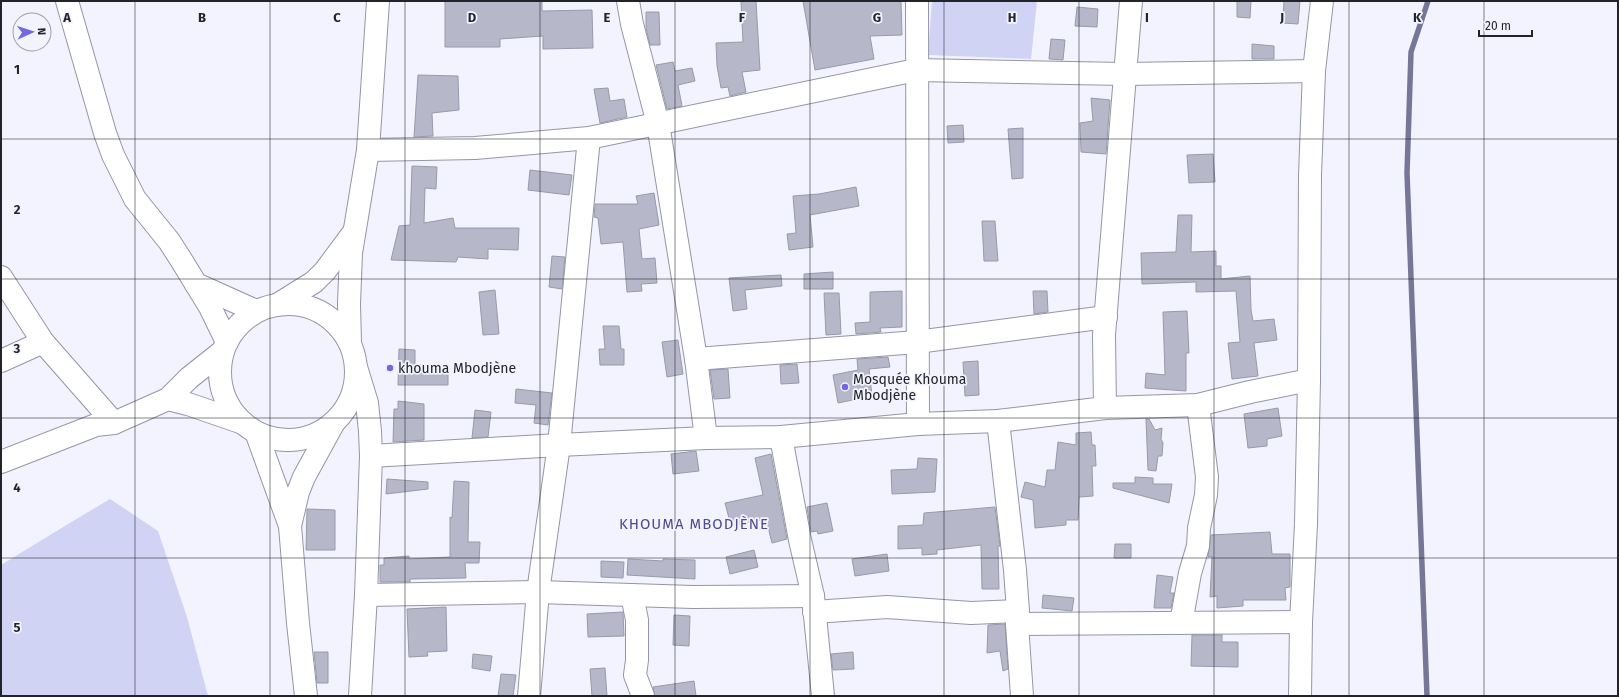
<svg xmlns="http://www.w3.org/2000/svg" width="1619" height="697" font-family="'Fira Sans',sans-serif">
  <style>
    .green { fill: #d1d3f5 }
    .lines { fill: none; stroke-linecap: round; stroke-linejoin: round }
    .stream { stroke: #767796; stroke-width: 5.5 }
    .building { fill: #b6b7c9; stroke: #9899ab }
    .minor-casing { stroke: #9495a7; stroke-width: 24 }
    .major-casing { stroke: #9495a7; stroke-width: 24 }
    .minor { stroke: #fff; stroke-width: 22 }
    .major { stroke: #fff; stroke-width: 22 }
    .grid { fill: none; stroke: #23232a; stroke-width: 1; stroke-opacity: 0.55 }
    .poi-dot { fill: #7467e2; stroke: #f3f3ff; stroke-width: 1.5 }
    .labels { text-anchor: middle; stroke-width: 3.5; stroke-linejoin: round; paint-order: stroke }
    .poi-label { font-size: 14px; fill: #23232a; stroke: #f3f3ff; text-anchor: start }
    .neighbourhood-label { font-size: 15px; letter-spacing: 1px; fill: #504c8b; stroke: #f3f3ff }
    .grid-label { font-size: 13px; text-anchor: middle; font-weight: bold; fill: #23232a; stroke: #f3f3ff; stroke-width: 3.5; stroke-linejoin: round; paint-order: stroke }
  </style>
  <rect width="100%" height="100%" fill="#f3f3ff"/>
  <g class="green">
    <path d="M932,1H1037L1031,59L928,55Z"/>
    <path d="M110,499L158,531L187,617L208,696H1V565L73,521Z"/>
  </g>
  <g class="lines">
    <path class="stream" d="M1427,696L1407,173L1411,52L1428,1"/>
  </g>
  <g class="building">
    <path d="M445,1H542V11L592,10L593,48L543,49V36L500,39V47H445Z"/>
    <path d="M741,1H756L760,70L742,72L746,92L730,96L728,87L721,88L717,66L716,43L743,42Z"/>
    <path d="M803,1H901L902,35L870,36L874,59L815,70Z"/>
    <path d="M1237,1H1251L1250,18L1237,17Z"/>
    <path d="M1284,1H1300L1298,24L1283,23Z"/>
    <path d="M1077,7L1098,9L1097,27L1075,26Z"/>
    <path d="M646,12H659L660,45H650L646,28Z"/>
    <path d="M1051,39L1065,40L1063,60L1049,59Z"/>
    <path d="M1252,44L1274,46V59H1252Z"/>
    <path d="M673,62L675,71L692,68L695,81L678,85L682,106L667,109L656,65Z"/>
    <path d="M418,75L458,76L459,110L432,113L433,136L414,137Z"/>
    <path d="M608,88L610,101L624,99L627,117L600,123L594,89Z"/>
    <path d="M1091,98L1110,100L1106,154L1081,152L1080,123L1093,121Z"/>
    <path d="M963,125L964,142L948,143L947,126Z"/>
    <path d="M1023,128V178L1012,179L1008,129Z"/>
    <path d="M1213,154L1215,182L1189,183L1187,155Z"/>
    <path d="M412,166L437,167L436,189L425,188L424,223L453,218L455,228H519L518,250L488,249V259L458,257L456,262L391,260L399,226L410,225Z"/>
    <path d="M530,170L572,175L569,195L528,190Z"/>
    <path d="M856,187L859,206L810,215L813,247L789,250L787,234L796,233L793,196L819,194Z"/>
    <path d="M654,193L659,225L639,229L642,259L655,258L657,283L641,284L642,291L627,292L623,242L601,244L598,218L594,217L595,204H638L636,196Z"/>
    <path d="M1178,215H1192L1191,252L1216,251V266H1221V279L1250,276L1251,310L1253,321L1274,319L1277,340L1254,343L1258,376L1232,379L1228,343L1240,342L1236,291L1196,292V282L1142,284L1141,253L1176,252Z"/>
    <path d="M982,221H995L998,261H984Z"/>
    <path d="M552,256L565,257L562,289L549,287Z"/>
    <path d="M833,272V289H804V274Z"/>
    <path d="M781,275L782,286L745,290L747,309L733,311L729,278Z"/>
    <path d="M495,290L499,334L483,335L479,292Z"/>
    <path d="M902,291V327L880,328L881,332L856,334L855,323L870,322V292Z"/>
    <path d="M1033,291H1047L1048,312L1034,314Z"/>
    <path d="M824,293H839L841,334L826,335Z"/>
    <path d="M1187,311L1189,353H1186V391L1145,388L1146,373L1165,375L1163,312Z"/>
    <path d="M603,326H619L621,349H624V365H600L599,349H605Z"/>
    <path d="M678,340L683,374L667,377L662,342Z"/>
    <path d="M399,349L415,350V365H448V385H398Z"/>
    <path d="M888,357L890,367L869,369L872,396L838,403L833,375L858,370L857,359Z"/>
    <path d="M978,361L979,395L965,396L963,362Z"/>
    <path d="M797,364L799,383L781,384L780,365Z"/>
    <path d="M728,369L730,398L714,399L710,370Z"/>
    <path d="M516,389L552,393L548,425L534,423L536,405L515,403Z"/>
    <path d="M398,401L424,404V440L393,442L394,409H398Z"/>
    <path d="M1278,408L1282,436L1267,439V446L1248,448L1244,414Z"/>
    <path d="M475,410L491,412L488,437L472,438Z"/>
    <path d="M1146,419H1149L1155,430L1162,428L1161,439L1163,443L1162,456H1158L1156,471L1148,470Z"/>
    <path d="M1091,432L1092,445H1095L1096,466H1092L1093,496L1079,497L1078,520H1066V525L1035,528L1033,500L1021,497L1025,482L1045,487L1047,470H1055L1058,442L1076,445V433Z"/>
    <path d="M696,451L699,471L673,474L671,454Z"/>
    <path d="M771,454L787,539L772,543L766,519L731,526L725,503L763,495L755,458Z"/>
    <path d="M918,458L937,459L935,492L892,494L891,470L917,469Z"/>
    <path d="M1135,477L1153,478V484H1172L1169,503L1113,488V483H1135Z"/>
    <path d="M387,479L428,482V489L386,494Z"/>
    <path d="M454,481L469,482L468,542H480L479,563H465L466,578L410,579V582H380V565H384V558L409,556V559L450,557V517L452,518Z"/>
    <path d="M827,503L833,531L818,534L817,531L811,532L807,507Z"/>
    <path d="M995,507L1000,546H998L999,589H982L981,545L937,550V554L922,555V548L898,549V526L923,525L924,513Z"/>
    <path d="M307,509L335,510V550H306Z"/>
    <path d="M1270,532L1272,554H1290V587L1285,588L1286,600H1243V606L1217,608V596L1210,597L1212,556L1208,557L1211,535Z"/>
    <path d="M1115,544H1131V558H1114Z"/>
    <path d="M754,550L758,567L730,574L726,557Z"/>
    <path d="M887,554L889,571L855,576L852,559Z"/>
    <path d="M628,559L663,561V559L695,560V579L627,575Z"/>
    <path d="M601,561L624,562L623,578L601,577Z"/>
    <path d="M1157,575L1173,577L1170,593H1174L1171,608H1154Z"/>
    <path d="M1043,595L1074,598L1072,611L1042,608Z"/>
    <path d="M446,607L447,651L427,652L428,656L409,657L407,609Z"/>
    <path d="M623,612L624,636L588,637L587,614Z"/>
    <path d="M674,615L690,616L689,646L673,645Z"/>
    <path d="M1005,624L1008,669L1003,671L1000,651L987,653L988,625Z"/>
    <path d="M1192,635H1222V642H1238V667L1191,666Z"/>
    <path d="M314,652H328V683H317Z"/>
    <path d="M853,652L854,669L833,670L831,654Z"/>
    <path d="M473,654L492,656L490,671L472,668Z"/>
    <path d="M605,668L607,696H592L590,669Z"/>
    <path d="M501,674L516,675L513,696H498Z"/>
    <path d="M694,681L696,696H655L653,687Z"/>
  </g>
  <g class="lines">
    <g class="minor-casing">
      <g id="minor">
        <path d="M67,1L105,133L113,155L135,199L169,241L180,258L210,307L227,342"/>
        <path d="M628,1L632,24L658,124L696,359L706,438"/>
        <path d="M917,1L918,424"/>
        <path d="M368,150L475,148L589,138L916,70L1124,74L1314,71"/>
        <path d="M1,277L43,342L114,423"/>
        <path d="M196,284L256,311"/>
        <path d="M696,359L917,342L1106,317"/>
        <path d="M1,361L43,342"/>
        <path d="M356,367L367,403L370,431L371,456L366,595L360,696"/>
        <path d="M168,399L188,404L243,423"/>
        <path d="M1105,408L1104,335L1131,1"/>
        <path d="M998,421L1015,570L1018,611L1017,624L1022,696"/>
        <path d="M781,437L800,540L813,596L823,696"/>
        <path d="M371,456L559,445L706,438L781,437L918,424L998,421L1105,408L1198,405L1250,392L1309,380"/>
        <path d="M1,462L96,425L114,423L168,399L189,378L223,351"/>
        <path d="M366,595L538,592L693,597L813,596"/>
        <path d="M632,595L637,620V660L635,675L643,696"/>
        <path d="M814,612L887,607L971,613L1018,611"/>
        <path d="M1181,623L1190,573L1198,546L1199,528L1206,495L1207,477L1198,405"/>
        <path d="M1017,624L1301,622"/>
        <path d="M529,696L538,592L559,445L589,138"/>
        <path d="M1300,696L1301,622L1306,524L1309,380L1310,175L1314,71L1322,1"/>
      </g>
    </g>
    <g class="major-casing">
      <g id="major">
        <circle cx="288" cy="372" r="68"/>
        <path d="M277,305L314,282L325,271L354,232"/>
        <path d="M350,343L349,304L351,253L368,150L378,1"/>
        <path d="M256,432L290,526L298,623L306,696"/>
        <path d="M290,526L298,492L304,477L333,424"/>
      </g>
    </g>
    <use href="#minor" class="minor"/>
    <use href="#major" class="major"/>
  </g>
  <path class="grid" d="M135,1V696M270,1V696M405,1V696M540,1V696M675,1V696M810,1V696M944,1V696M1079,1V696M1214,1V696M1349,1V696M1484,1V696M1,139H1618M1,279H1618M1,418H1618M1,558H1618"/>
  <g class="poi-dot">
    <circle cx="390" cy="368" r="4"/>
    <circle cx="845" cy="387" r="4"/>
  </g>
  <g class="labels">
    <g class="poi-label">
      <text x="398" y="373">khouma Mbodjène</text>
      <text x="853" y="384">Mosquée Khouma<tspan x="853" dy="16">Mbodjène</tspan></text>
    </g>
    <g class="neighbourhood-label">
      <text x="694" y="529">KHOUMA MBODJÈNE</text>
    </g>
  </g>
  <g class="grid-label">
    <text x="67" y="22">A</text>
    <text x="202" y="22">B</text>
    <text x="337" y="22">C</text>
    <text x="472" y="22">D</text>
    <text x="607" y="22">E</text>
    <text x="742" y="22">F</text>
    <text x="877" y="22">G</text>
    <text x="1012" y="22">H</text>
    <text x="1147" y="22">I</text>
    <text x="1282" y="22">J</text>
    <text x="1417" y="22">K</text>
    <text x="17" y="74">1</text>
    <text x="17" y="214">2</text>
    <text x="17" y="353">3</text>
    <text x="17" y="492">4</text>
    <text x="17" y="632">5</text>
  </g>
  <rect width="1619" height="697" fill="none" stroke="#23232a" stroke-width="4"/>
  <g transform="translate(32 32) rotate(87)"><circle r="19" fill="#f3f3ff" stroke="#a0a0aa"/>
  <path d="M0-3L7 15L0 10L-7 15Z" fill="#7467e2"/>
  <text y="-6" font-size="11" font-weight="bold" text-anchor="middle" fill="#23232a">N</text>
  </g>
  <path d="M1479 30v6h53v-6" fill="none" stroke="#23232a" stroke-width="2"/>
  <text x="1485" y="30" font-size="12" fill="#23232a" stroke="#f3f3ff" stroke-width="3" paint-order="stroke">20 m</text>
</svg>
